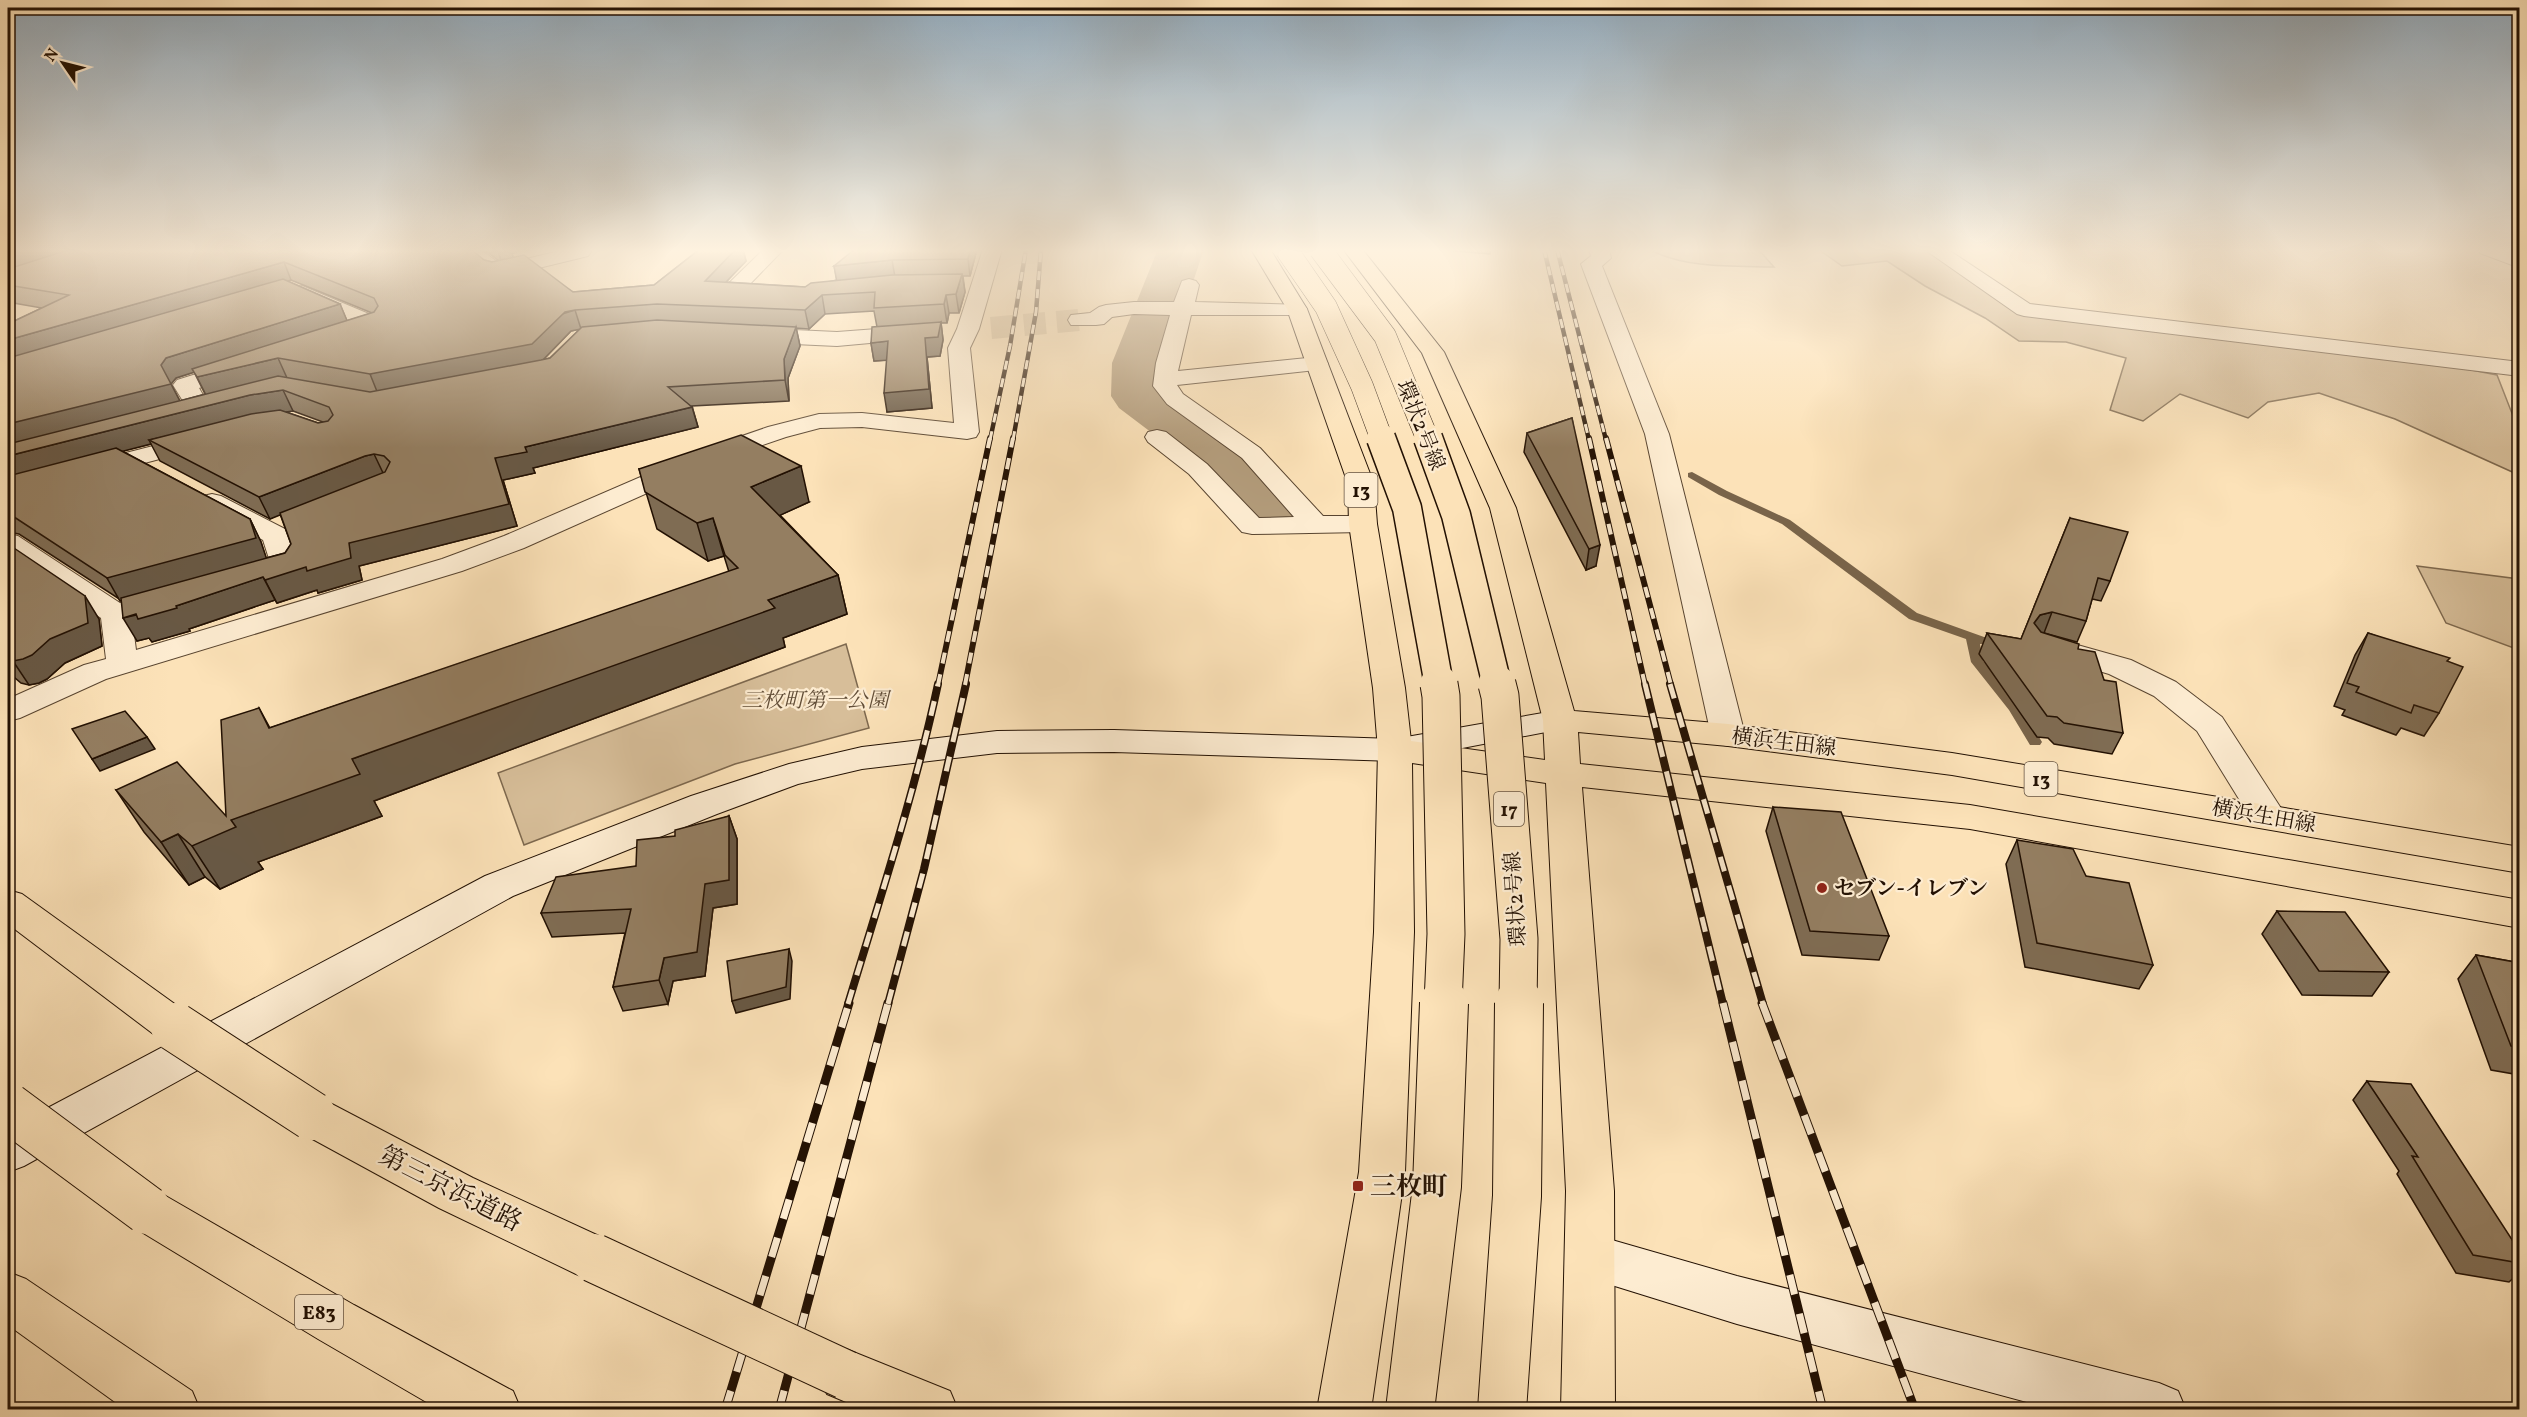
<svg xmlns="http://www.w3.org/2000/svg" width="2527" height="1417" font-family="Vollkorn,'Noto Serif JP',serif">
  <style>
    .green { fill: #d7be99; stroke: #7d684e; stroke-width: 1.5 }
    .lines { fill: none; stroke-linecap: round; stroke-linejoin: round }
    .stream { fill: #79644a; fill-rule: evenodd }
    .river { fill: #b29b7a; fill-rule: evenodd }
    .street-tunnel { stroke: #dbc39d; stroke-width: 22; stroke-dasharray: 22 11; stroke-linecap: butt }
    .street-casing { stroke: #594530; stroke-width: 2 }
    .secondary-casing { stroke: #231103; stroke-width: 2 }
    .primary-casing { stroke: #231103; stroke-width: 2 }
    .highway-casing { stroke: #231103; stroke-width: 2 }
    .street { fill: #fdecd1; fill-rule: evenodd }
    .secondary { fill: #fdecd1; fill-rule: evenodd }
    .primary { fill: #fce2b8; fill-rule: evenodd }
    .highway { fill: #fce2b8; fill-rule: evenodd }
    .rail-far3-casing { stroke: #231103; stroke-width: 4.5 }
    .rail-far2-casing { stroke: #231103; stroke-width: 6 }
    .rail-far1-casing { stroke: #231103; stroke-width: 8 }
    .rail-casing { stroke: #231103; stroke-width: 9 }
    .rail-far3 { stroke: #fdecd1; stroke-width: 3; stroke-dasharray: 9; stroke-linecap: butt }
    .rail-far2 { stroke: #fdecd1; stroke-width: 4; stroke-dasharray: 11; stroke-linecap: butt }
    .rail-far1 { stroke: #fdecd1; stroke-width: 5; stroke-dasharray: 15; stroke-linecap: butt }
    .rail { stroke: #fdecd1; stroke-width: 7; stroke-dasharray: 20; stroke-linecap: butt }
    .primary-bridge-far3-casing { stroke: #231103; stroke-width: 23; stroke-linecap: butt }
    .primary-bridge-far2-casing { stroke: #231103; stroke-width: 31; stroke-linecap: butt }
    .primary-bridge-far1-casing { stroke: #231103; stroke-width: 39; stroke-linecap: butt }
    .primary-bridge-casing { stroke: #231103; stroke-width: 50; stroke-linecap: butt }
    .highway-bridge-casing { stroke: #231103; stroke-width: 50; stroke-linecap: butt }
    .primary-bridge-far3 { stroke: #fce2b8; stroke-width: 22 }
    .primary-bridge-far2 { stroke: #fce2b8; stroke-width: 28 }
    .primary-bridge-far1 { stroke: #fce2b8; stroke-width: 37 }
    .primary-bridge { stroke: #fce2b8; stroke-width: 48 }
    .highway-bridge { stroke: #fce2b8; stroke-width: 48 }
    .wall { fill: #7f6c53; stroke: #231103; stroke-width: 1.5; fill-rule: evenodd }
    .shaded-wall { fill: #685844; stroke: #231103; stroke-width: 1.5 }
    .building { fill: #947e61; stroke: #231103; stroke-width: 1.5 }
    .poi-dot { fill: #8f2418; stroke: #fdecd1; stroke-width: 2 }
    .labels { text-anchor: middle; stroke-width: 4.5; stroke-linejoin: round; paint-order: stroke }
    .shield { fill: #fdecd1; stroke: #645341; stroke-width: 1.5 }
    .shield-label { font-size: 20px; font-weight: bold; fill: #231103 }
    .street-label { font-size: 21px; fill: #231103; stroke: #fdecd1 }
    .park-label { font-size: 21px; font-style: italic; fill: #624e38; stroke: #fdecd1 }
    .poi-label { font-size: 21px; font-weight: bold; fill: #231103; stroke: #fdecd1; text-anchor: start }
    .near-poi-label { font-size: 26px; font-weight: bold; fill: #231103; stroke: #fdecd1; text-anchor: start }
    .near-street-label { font-size: 26px; fill: #231103; stroke: #fdecd1 }
  </style>
  <rect width="100%" height="100%" fill="#fce2b8"/>
  <filter id="stains"><feTurbulence type="fractalNoise" baseFrequency=".00333" numOctaves="4"/><feColorMatrix values="0 0 0 0 .2 0 0 0 0 .09 0 0 0 0 .02 0 0 0 .5 -.17"/></filter>
  <radialGradient id="worn" r=".72"><stop offset=".6" stop-color="#630" stop-opacity="0"/><stop offset="1" stop-color="#630" stop-opacity=".3"/></radialGradient>
  <g class="green">
    <path d="M1648,249H1758L1774,267C1733,266 1686,269 1648,249Z"/>
    <path d="M1818,249H1925L2021,313L2420,360L2497,375L2513,416L2519,418V475L2395,419L2319,393L2268,402L2248,418L2180,394L2143,421L2110,410L2126,358L2066,342L2019,341L1985,318L1925,286L1887,261L1842,266Z"/>
    <path d="M2417,566L2519,579V650L2446,623Z"/>
    <path d="M846,644L869,728L735,764L524,845L498,773Z"/>
  </g>
  <g class="lines">
    <path class="stream" d="M1692,472L1727,491L1790,520L1917,613L1984,637L2006,638L2008,641L2006,644H1980L1983,661L2020,705L2042,742L2040,745H2030L2009,710L1971,662L1966,639L1909,619L1782,524L1719,495L1688,477V473Z"/>
    <path class="river" d="M1158,249H1204L1166,363L1167,390C1217,426 1270,461 1306,513L1297,527L1274,532L1251,527L1197,467L1119,408L1111,396L1112,363Z"/>
    <path class="street-tunnel" d="M991,328L1079,320"/>
    <g class="street-casing">
      <g id="street">
        <path d="M458,249H480L501,265L568,249H589L591,252L588,256L498,278L491,276Z"/>
        <path d="M764,249H784L750,284L775,287L778,291L775,295L768,297L726,294L723,290L726,286Z"/>
        <path d="M983,249H1002L979,329L970,348L979,432L976,437L967,439L862,427L820,428L786,437L728,457L524,548L462,571L106,679L20,718L8,721V699L84,665L106,659L101,618L8,554V534L18,536L120,603L167,591L178,594L182,600L178,606L132,619L136,650L442,559L504,536L710,447L768,427L819,414L862,413L954,423L948,348L957,329Z"/>
        <path d="M1589,249H1609L1611,258L1602,266L1669,434L1745,735L1740,743L1728,746L1716,743L1711,735L1645,434L1581,264L1591,256Z"/>
        <path d="M1924,249H1947L2030,304L2520,362V376L2024,316L2017,314Z"/>
        <path d="M2478,249H2505L2520,255V268L2480,253Z"/>
        <path d="M1189,279L1196,281L1199,285L1195,302L1304,305L1307,309L1304,313L1297,315H1191L1178,371L1317,357L1325,359L1328,364L1325,369L1177,385L1183,394L1260,448L1323,516H1363L1373,518L1377,524L1373,530L1363,532L1252,534L1242,532L1189,474L1148,442L1145,437L1148,432L1157,430L1166,432L1207,464L1259,518L1294,517L1242,458L1167,404L1153,386L1156,363L1170,315L1134,314L1112,317L1104,324L1096,325H1071L1068,320L1071,315L1090,313L1099,307L1106,305L1134,302H1174L1182,281Z"/>
        <path d="M302,286L381,319L384,324C377,334 349,341 337,338L334,333L337,328L354,323L295,296L292,292L295,288Z"/>
        <path d="M917,326L925,328L928,333L925,338L837,346L753,342L745,340L742,335L745,330L753,328L837,332Z"/>
        <path d="M241,360L249,362L252,367L249,372L199,388L211,409L207,414L199,416L191,414L173,385L177,380Z"/>
        <path d="M200,434L209,436L212,441L209,446L8,499V483Z"/>
        <path d="M212,494L221,496L285,529L300,567L296,573L257,584L247,581L243,575L247,569L270,562L263,540L203,508L199,502L203,496Z"/>
        <path d="M2056,639L2131,660L2176,682L2222,717L2286,816L2281,825L2268,828L2255,825L2197,731L2154,696L2109,674L2045,655L2040,648L2045,641Z"/>
      </g>
    </g>
    <g class="secondary-casing">
      <g id="secondary">
        <path d="M1560,710L1572,713L1577,720L1572,727L1395,761L1114,752L997,753L862,769L798,784L717,814L513,896L24,1166L8,1172V1129L485,876L691,796L789,764L862,747L997,731L1114,730L1395,739Z"/>
        <path d="M1591,1234L1737,1276L2159,1383L2178,1391L2186,1410H2056L1737,1324L1573,1273L1566,1257L1573,1241Z"/>
      </g>
    </g>
    <g class="primary-casing">
      <path id="primary" d="M1251,249H1270L1307,309L1374,484L1377,524L1405,688L1411,741L1545,760L1543,720L1490,508L1422,353L1343,249H1362L1444,352L1516,508L1574,711L1728,724L1952,753L2520,847V873L1952,775L1728,746L1578,732L1580,764L1970,805L2520,900V928L1970,829L1582,787L1614,1191L1615,1410H1561L1566,1191L1546,783L1412,763L1414,932L1405,1172L1371,1410H1317L1359,1172L1374,932L1378,750L1373,688L1349,524L1348,484L1287,309Z"/>
    </g>
    <g class="highway-casing">
      <g id="highway">
        <path d="M8,890L22,894L190,1015L196,1027L190,1039L175,1044L160,1039L8,924Z"/>
        <path d="M312,1097L328,1102L473,1178L612,1242L619,1258L612,1274L594,1281L576,1274L439,1208L296,1130L289,1116L296,1102Z"/>
        <path d="M147,1188L164,1195L354,1305L513,1391L521,1410H440L318,1339L130,1225L123,1210L130,1195Z"/>
        <path d="M8,1272L26,1279L192,1391L200,1410H126L8,1325Z"/>
        <path d="M846,1349L950,1391L958,1410H865L827,1394L819,1375L827,1356Z"/>
      </g>
    </g>
    <use href="#street" class="street"/>
    <use href="#secondary" class="secondary"/>
    <use href="#primary" class="primary"/>
    <use href="#highway" class="highway"/>
    <g class="rail-far3-casing">
      <g id="rail-far3">
        <path d="M1544,249L1589,440"/>
        <path d="M1557,249L1606,440"/>
        <path d="M990,440L1010,346L1026,249"/>
        <path d="M1013,440L1036,312L1041,249"/>
      </g>
    </g>
    <g class="rail-far2-casing">
      <g id="rail-far2">
        <path d="M1589,438L1645,685"/>
        <path d="M1606,438L1671,685"/>
        <path d="M938,685L990,438"/>
        <path d="M965,685L1013,438"/>
      </g>
    </g>
    <g class="rail-far1-casing">
      <g id="rail-far1">
        <path d="M1645,684L1723,1004"/>
        <path d="M1670,684L1763,1004"/>
        <path d="M848,1004C880,898 915,792 938,684"/>
        <path d="M888,1004L924,869L966,684"/>
      </g>
    </g>
    <g class="rail-casing">
      <g id="rail">
        <path d="M1723,1003L1823,1410"/>
        <path d="M1762,1003L1915,1410"/>
        <path d="M725,1410L849,1003"/>
        <path d="M779,1410L888,1003"/>
      </g>
    </g>
    <use href="#rail-far3" class="rail-far3"/>
    <use href="#rail-far2" class="rail-far2"/>
    <use href="#rail-far1" class="rail-far1"/>
    <use href="#rail" class="rail"/>
    <g class="primary-bridge-far3-casing">
      <g id="primary-bridge-far3">
        <path d="M1286,249L1326,307L1362,386L1382,440"/>
        <path d="M1320,249L1385,336L1428,440"/>
      </g>
    </g>
    <g class="primary-bridge-far2-casing">
      <g id="primary-bridge-far2">
        <path d="M1381,438L1407,508L1439,685"/>
        <path d="M1428,438L1456,515L1497,685"/>
      </g>
    </g>
    <g class="primary-bridge-far1-casing">
      <g id="primary-bridge-far1">
        <path d="M1439,684L1441,696L1446,934L1443,1004"/>
        <path d="M1497,684L1500,696L1519,939L1518,1004"/>
      </g>
    </g>
    <g class="primary-bridge-casing">
      <g id="primary-bridge">
        <path d="M1410,1410L1437,1186L1444,1003"/>
        <path d="M1502,1410L1517,1196L1519,1003"/>
      </g>
    </g>
    <g class="highway-bridge-casing">
      <g id="highway-bridge">
        <path d="M175,1027L312,1116"/>
        <path d="M8,1107L147,1210"/>
        <path d="M594,1258L846,1375"/>
      </g>
    </g>
    <use href="#primary-bridge-far3" class="primary-bridge-far3"/>
    <use href="#primary-bridge-far2" class="primary-bridge-far2"/>
    <use href="#primary-bridge-far1" class="primary-bridge-far1"/>
    <use href="#primary-bridge" class="primary-bridge"/>
    <use href="#highway-bridge" class="highway-bridge"/>
  </g>
  <g class="wall">
    <path d="M8,249L484,260L492,262L499,261L484,249H515L516,252L512,254L513,257L573,292L654,285L700,249H743L746,261L726,282L805,287L837,280L834,266L977,249L970,276H963L965,292L959,313H949L947,323H941L943,340L940,356L927,357L932,408L887,412V360L874,361L871,343L877,327L874,311L825,314L809,329L796,328L800,346L788,378L789,401L692,406L698,427L533,468L535,473L503,480L517,526L359,566L362,580L318,593L317,590L277,603L275,600L189,629L190,631L152,642L149,638L137,641L121,600L19,534L8,532V324L42,308L8,302ZM291,280L372,313L347,321L340,304L287,281ZM580,329L550,358L543,360L571,331ZM194,372L205,394L180,401L171,384L176,378ZM293,411L323,422L318,423L286,412ZM151,444L160,461L270,519L280,514L291,544L285,553L266,558L261,542L250,519L122,451Z"/>
    <path d="M1433,249H1491L1490,254Z"/>
    <path d="M1572,418L1596,566L1586,570L1524,452L1527,433Z"/>
    <path d="M639,469L809,502L780,515L838,575L847,614L783,638L785,647L374,801L382,816L258,862L263,869L220,889L205,877L189,885L144,832L116,790L226,816L259,708L270,728L729,572L724,556L708,561L657,529Z"/>
    <path d="M2070,518L2110,581L2101,601L2092,599L2086,621L2077,642L2044,633L2078,649L2104,680L2123,733L2112,754L2054,744L2048,738L2037,737L1979,654L1987,633L2021,639Z"/>
    <path d="M8,544L99,619L102,646L65,663L47,679L39,683L29,685L21,683L8,672Z"/>
    <path d="M2368,633L2447,662L2439,713L2424,736L2401,728L2396,735L2342,715L2345,710L2334,706L2355,655Z"/>
    <path d="M1773,807L1889,936L1879,960L1802,955L1766,831Z"/>
    <path d="M729,816L737,839V904L713,908L705,976L673,981L668,1004L623,1011L613,987L625,933L552,937L541,913L636,866L675,836Z"/>
    <path d="M2017,840L2086,876L2153,965L2139,989L2025,967L2006,864Z"/>
    <path d="M2277,911L2389,972L2372,996L2302,995L2262,934Z"/>
    <path d="M2476,955L2520,963V1075L2491,1070L2458,979Z"/>
    <path d="M2367,1081L2520,1252V1272L2509,1282L2456,1273L2397,1174L2399,1171L2353,1100Z"/>
  </g>
  <g class="shaded-wall">
    <path d="M20,249H82L8,275V254Z"/>
    <path d="M497,249H515L516,252L512,254L514,260L502,263Z"/>
    <path d="M736,249H743L746,261L710,299L705,281Z"/>
    <path d="M970,249H977L970,276L968,259Z"/>
    <path d="M892,260L895,277L837,283L834,266Z"/>
    <path d="M284,262L291,280L8,363V340Z"/>
    <path d="M962,274L965,292L959,313L956,294Z"/>
    <path d="M822,295L825,314L809,329L805,310Z"/>
    <path d="M946,295L949,313L947,323L944,304Z"/>
    <path d="M340,304L348,323L176,378L171,384L182,405L8,448V424L161,365L166,358Z"/>
    <path d="M575,310L581,329L571,331L539,364L378,394L370,374Z"/>
    <path d="M941,322L943,340L940,356L927,357L932,408L887,412L884,393L925,338Z"/>
    <path d="M796,327L800,346L788,378L789,401L785,380L784,359Z"/>
    <path d="M888,341L891,360L874,361L871,343Z"/>
    <path d="M278,358L287,378L207,397L197,377Z"/>
    <path d="M283,390L293,411L259,416L149,440L151,444L8,481V456L250,395Z"/>
    <path d="M692,407L698,427L533,468L535,473L503,480L517,526L359,566L362,580L318,593L317,590L277,603L265,580L349,543L495,458L525,447Z"/>
    <path d="M374,454L384,475L375,477L270,519L259,497L365,456Z"/>
    <path d="M801,466L809,502L761,524L751,487Z"/>
    <path d="M713,518L724,556L708,561L697,523Z"/>
    <path d="M250,519L261,542L267,560L120,601L107,578Z"/>
    <path d="M1600,545L1596,566L1586,570L1589,549Z"/>
    <path d="M838,575L847,614L783,638L785,647L374,801L382,816L258,862L263,869L220,889L192,846L231,820L352,759L768,600Z"/>
    <path d="M263,577L275,600L189,629L190,631L152,642L149,638L137,641L123,618L176,606Z"/>
    <path d="M85,596L99,619L102,646L65,663L47,679L39,683L29,685L13,661Z"/>
    <path d="M2052,612L2044,633L2026,644L2034,623L2040,615Z"/>
    <path d="M147,737L155,749L100,771L92,759Z"/>
    <path d="M729,816L737,839V904L713,908L705,976L673,981L668,1004L659,980L664,958L705,884Z"/>
    <path d="M178,834L205,877L189,885L161,842Z"/>
    <path d="M789,949L792,961L790,999L736,1013L732,1001Z"/>
  </g>
  <g class="building">
    <path d="M8,249H20L8,254Z"/>
    <path d="M71,249H471L484,260L492,262L524,255L573,292L654,285L700,249H736L705,281L805,287L811,283L892,275L962,274L956,294L946,295L944,304L874,308L875,292L822,295L805,310L657,304L575,310L565,312L532,344L370,374L278,358L197,377L192,369L374,312L378,306L374,298L284,262L8,340V324L69,295L8,285V269Z"/>
    <path d="M855,249H970L968,259L892,260L834,266Z"/>
    <path d="M283,279L340,304L166,358L161,365L171,384L8,424V358Z"/>
    <path d="M657,320L796,327L784,359L785,380L668,387L692,407L525,447L527,452L495,458L509,504L349,543L351,558L307,571L306,567L265,580L263,577L176,606L177,608L138,619L136,614L123,618L121,598L285,553L291,544L280,513L385,472L390,462L384,456L374,454L365,456L259,497L149,440L251,414L280,410L318,423L328,421L333,415L329,407L283,390L250,395L8,456V444L278,376L370,392L541,360L550,358L582,327Z"/>
    <path d="M941,322L938,337L925,338L929,389L884,393L888,341L871,343L872,327Z"/>
    <path d="M1572,418L1600,545L1589,549L1527,433Z"/>
    <path d="M741,435L801,466L751,487L838,575L768,600L775,608L352,759L360,774L231,820L236,827L192,846L178,834L161,842L116,790L177,762L226,816L221,720L259,708L269,728L738,568L725,555L713,518L697,523L645,492L639,469Z"/>
    <path d="M116,448L250,519L256,538L107,578L8,513V476Z"/>
    <path d="M2070,518L2128,532L2110,581L2098,578L2086,621L2052,612L2040,615L2034,623L2041,632L2079,644L2078,649L2095,652L2104,680L2116,682L2123,733L2064,723L2057,717L2047,716L1987,633L2021,639Z"/>
    <path d="M8,544L85,596L88,623L50,639L32,655L23,659L13,661L8,660Z"/>
    <path d="M2368,633L2450,658L2447,661L2463,667L2439,713L2414,705L2411,713L2356,692L2359,687L2347,683Z"/>
    <path d="M125,711L147,737L92,759L72,729Z"/>
    <path d="M1773,807L1841,812L1889,936L1810,931Z"/>
    <path d="M729,816V880L705,884L697,952L664,958L659,980L613,987L631,909L541,913L556,877L636,866L637,840L675,836V830Z"/>
    <path d="M2017,840L2073,849L2086,876L2129,883L2153,965L2037,943Z"/>
    <path d="M2277,911L2345,912L2389,972L2319,971Z"/>
    <path d="M789,949L786,987L732,1001L727,961Z"/>
    <path d="M2476,955L2520,963V1047L2511,1046Z"/>
    <path d="M2367,1081L2411,1084L2520,1252V1263L2473,1255L2412,1156L2418,1157Z"/>
  </g>
  <linearGradient id="sky" x2="0" y2="1"><stop stop-color="#92aabc"/><stop offset="0.56" stop-color="#fef2df"/><stop offset="1" stop-color="#fef2df" stop-opacity="0"/></linearGradient>
  <rect width="2527" height="448" fill="url(#sky)"/>
  <g class="poi-dot">
    <circle cx="1822" cy="888" r="6"/>
    <rect x="1352" y="1180" width="12" height="12" rx="3"/>
  </g>
  <g class="labels">
    <g class="shield">
      <rect x="1344.5" y="473" width="33" height="34" rx="4.5"/>
      <rect x="2024.5" y="762" width="33" height="34" rx="4.5"/>
      <rect x="1494" y="792" width="30" height="34" rx="4.5"/>
      <rect x="295" y="1295" width="48" height="34" rx="4.5"/>
    </g>
    <g class="shield-label">
      <text x="1361" y="497">13</text>
      <text x="2041" y="786">13</text>
      <text x="1509" y="816">17</text>
      <text x="319" y="1319">E83</text>
    </g>
    <g class="street-label">
      <text transform="translate(1421 425) rotate(68)" y="7">環状2号線</text>
      <text transform="translate(1784 742) rotate(7)" y="7">横浜生田線</text>
      <text transform="translate(2264 816) rotate(10)" y="7">横浜生田線</text>
      <text transform="translate(1515 899) rotate(-94)" y="7">環状2号線</text>
    </g>
    <g class="park-label">
      <text x="815" y="707">三枚町第一公園</text>
    </g>
    <g class="poi-label">
      <text x="1834" y="895">セブン-イレブン</text>
    </g>
    <g class="near-poi-label">
      <text x="1370" y="1195">三枚町</text>
    </g>
    <g class="near-street-label">
      <text transform="translate(451 1188) rotate(27)" y="9">第三京浜道路</text>
    </g>
  </g>
  <rect width="2527" height="1417" fill="none" stroke="#fce2b8" stroke-width="30"/>
  <rect x="9" y="9" width="2509" height="1399" fill="none" stroke="#231103" stroke-width="3"/>
  <rect x="15" y="15" width="2497" height="1387" fill="none" stroke="#231103" stroke-width="1.5"/>
  <g transform="translate(63 63) rotate(305)" stroke="#fdecd1" stroke-width="4.5" paint-order="stroke">
  <path d="M0-4.5L10 22L0 15L-10 22Z" fill="#231103"/>
  <text y="-9" font-size="16" font-weight="bold" text-anchor="middle" fill="#231103">N</text>
  </g>
  <rect width="100%" height="100%" filter="url(#stains)"/>
  <rect width="100%" height="100%" fill="url(#worn)"/>
</svg>
